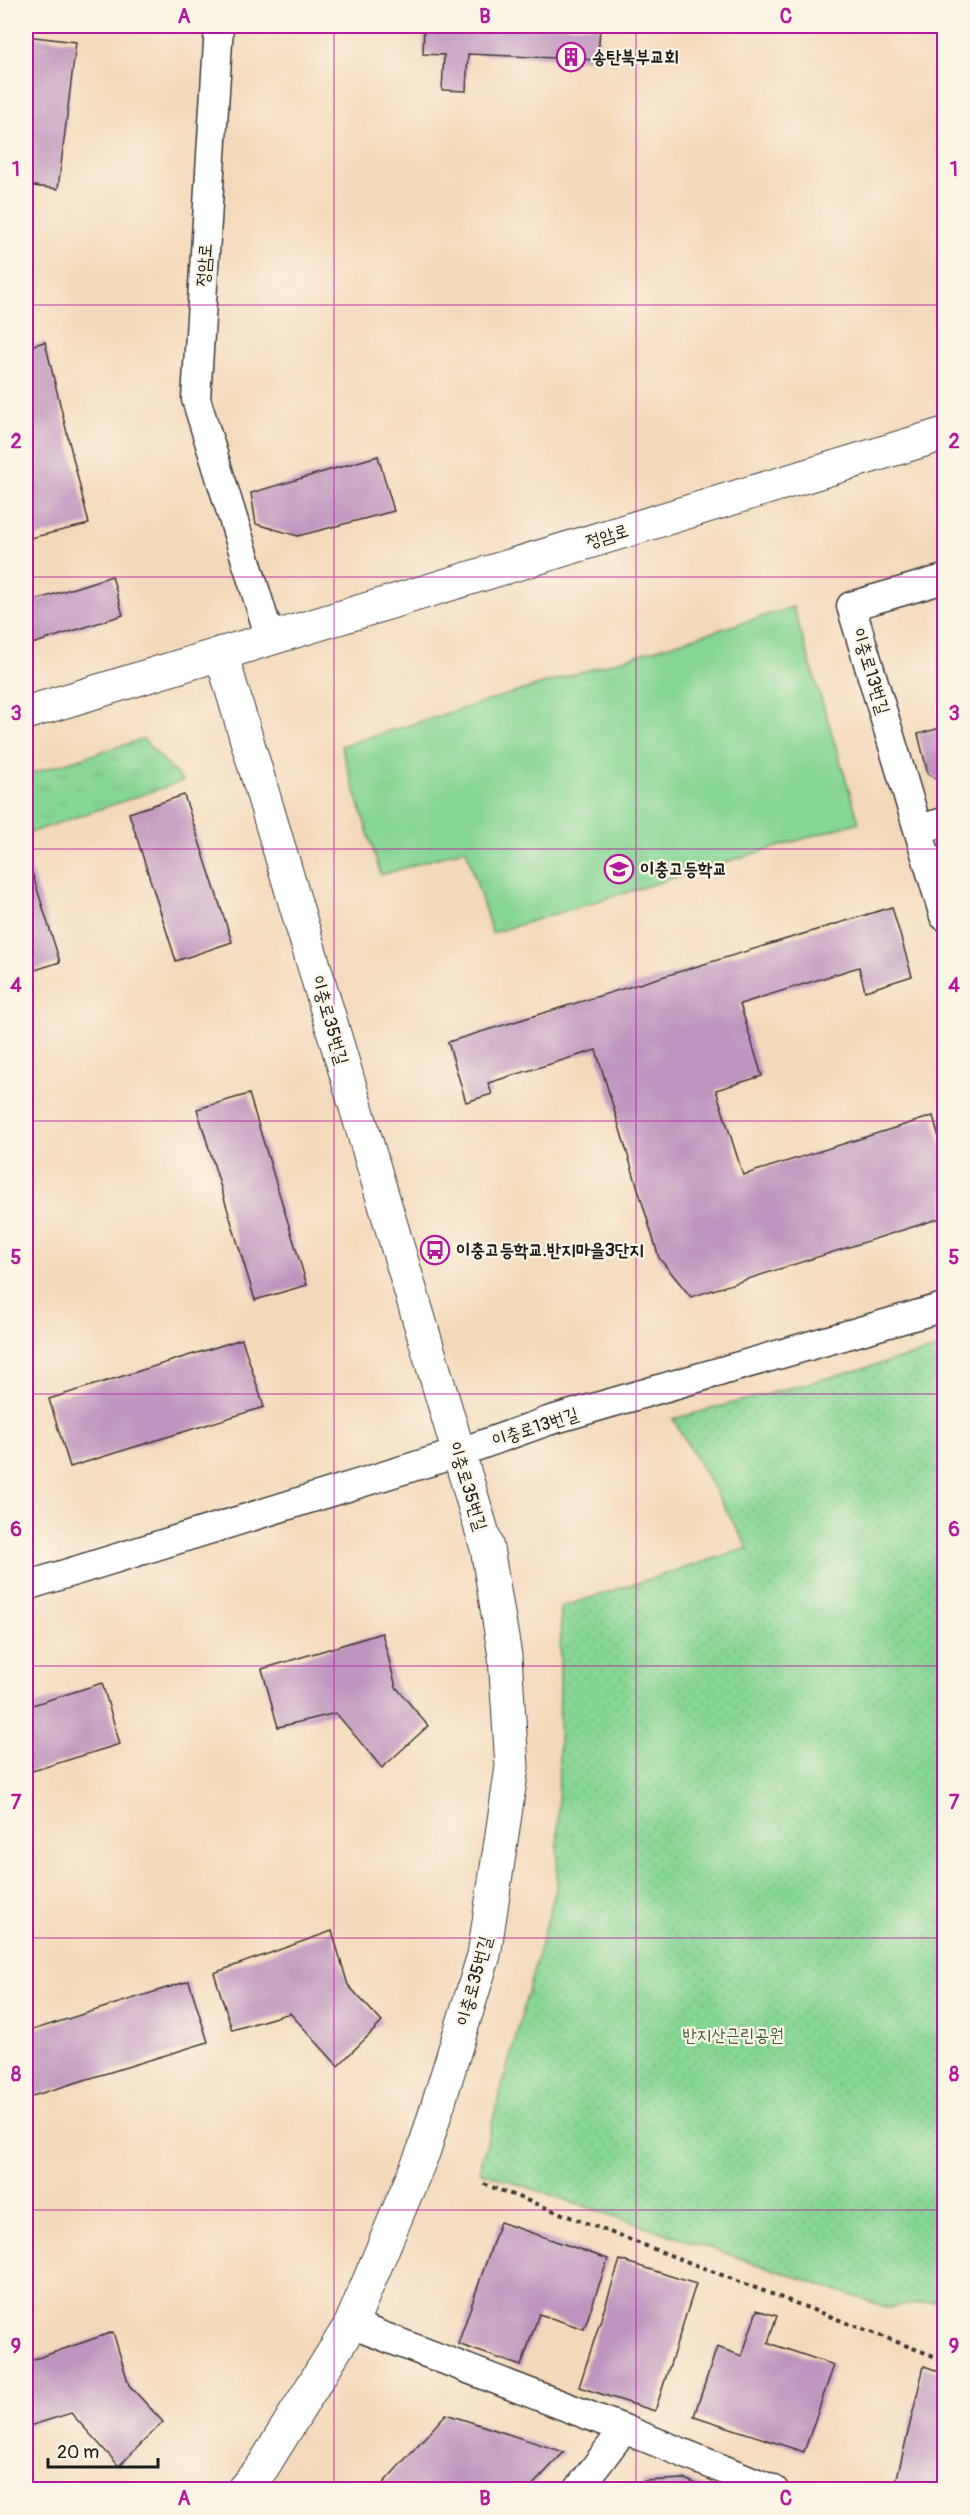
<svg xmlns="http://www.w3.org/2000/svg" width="970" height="2515" font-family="Pangolin,'Poor Story',sans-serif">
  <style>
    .grass { fill: url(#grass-tufts); stroke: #517858; stroke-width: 1.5 }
    .park { fill: url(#park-dots); stroke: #517858; stroke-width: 1.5 }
    .garden { fill: #86d594; stroke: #517858; stroke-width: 1.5 }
    .building { fill: #be95be }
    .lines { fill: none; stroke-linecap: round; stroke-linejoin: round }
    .minor-casing { stroke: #3c3834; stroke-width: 31 }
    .tertiary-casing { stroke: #3c3834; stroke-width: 35 }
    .path { stroke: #3c3834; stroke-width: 4; stroke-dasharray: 4.5 4.5; stroke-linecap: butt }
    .minor { stroke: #fff; stroke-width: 28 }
    .tertiary { stroke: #fff; stroke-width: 33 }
    .grid { fill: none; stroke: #b5179e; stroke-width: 1.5; stroke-opacity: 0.55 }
    .labels { text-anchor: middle; stroke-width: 4.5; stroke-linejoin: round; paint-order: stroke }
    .poi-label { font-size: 18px; font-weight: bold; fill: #1c1c1c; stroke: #fcf5e5; text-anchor: start }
    .street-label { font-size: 18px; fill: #1c1c1c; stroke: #fcf5e5 }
    .park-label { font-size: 18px; fill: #415d46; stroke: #fcf5e5 }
    .neatline { fill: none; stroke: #b5179e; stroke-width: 2 }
    .grid-label { font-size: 20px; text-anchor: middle; font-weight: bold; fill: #b5179e }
  </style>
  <defs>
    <pattern id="grass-tufts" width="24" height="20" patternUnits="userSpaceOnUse" patternTransform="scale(1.5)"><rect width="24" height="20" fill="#86d594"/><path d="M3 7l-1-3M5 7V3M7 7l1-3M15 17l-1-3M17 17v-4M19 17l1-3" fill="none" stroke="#73b67f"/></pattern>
    <pattern id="park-dots" width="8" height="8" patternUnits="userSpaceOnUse" patternTransform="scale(1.5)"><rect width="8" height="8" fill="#86d594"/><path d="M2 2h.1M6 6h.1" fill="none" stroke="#73b67f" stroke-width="1.8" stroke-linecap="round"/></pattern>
  </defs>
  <rect width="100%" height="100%" fill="#fcf5e5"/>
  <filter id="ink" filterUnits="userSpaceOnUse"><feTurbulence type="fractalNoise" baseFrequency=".0167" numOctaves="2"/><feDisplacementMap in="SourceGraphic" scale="12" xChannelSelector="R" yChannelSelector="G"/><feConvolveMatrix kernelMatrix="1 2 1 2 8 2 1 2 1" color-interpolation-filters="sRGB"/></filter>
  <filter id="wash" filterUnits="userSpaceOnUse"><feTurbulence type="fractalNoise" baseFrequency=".008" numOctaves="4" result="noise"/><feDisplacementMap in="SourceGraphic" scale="24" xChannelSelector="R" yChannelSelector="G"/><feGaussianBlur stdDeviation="1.35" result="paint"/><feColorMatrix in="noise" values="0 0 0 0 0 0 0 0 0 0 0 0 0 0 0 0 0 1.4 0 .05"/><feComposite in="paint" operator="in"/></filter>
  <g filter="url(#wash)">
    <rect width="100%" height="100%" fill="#f3d9bb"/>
    <path class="grass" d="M143,739L183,781L26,834V775Z"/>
    <path class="park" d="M944,1347V2299L889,2308L479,2171L557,1885L561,1607L748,1548L673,1419Z"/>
    <path class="garden" d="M793,607L859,822L492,933L466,849L381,875L341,746Z"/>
    <g id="blocks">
      <g class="building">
        <path d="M424,26H600L598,60L468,54L466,91L442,90L444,55L423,54Z"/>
        <path d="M26,36L76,42L58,189L26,185Z"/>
        <path d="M45,342L89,524L26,539V347Z"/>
        <path d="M378,456L394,511L298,536L256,524L251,493Z"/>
        <path d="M112,576L123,615L26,646V603Z"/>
        <path d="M944,727V784L928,774L918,734Z"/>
        <path d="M184,795L232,942L176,961L129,813Z"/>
        <path d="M29,863L60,962L26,973V864Z"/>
        <path d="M892,907L912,976L865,991L859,967L740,1004L762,1076L716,1090L743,1175L933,1116L944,1155V1217L691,1297L659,1258L596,1050L488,1083L492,1094L466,1102L448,1042Z"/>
        <path d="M249,1094L307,1285L255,1300L197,1109Z"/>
        <path d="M242,1339L264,1407L70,1467L49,1399Z"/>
        <path d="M382,1633L396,1687L428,1726L382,1768L336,1713L278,1727L262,1669Z"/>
        <path d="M102,1683L120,1744L26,1773V1707Z"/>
        <path d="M332,1931L348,1985L382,2022L338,2066L290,2013L232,2030L214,1973Z"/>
        <path d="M189,1981L208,2042L26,2098V2032Z"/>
        <path d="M500,2222L608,2259L584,2329L539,2314L521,2366L458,2344Z"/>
        <path d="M620,2260L696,2284L655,2411L579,2387Z"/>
        <path d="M757,2310L777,2316L768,2343L834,2365L804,2452L694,2416L717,2347L742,2356Z"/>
        <path d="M113,2332L129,2385L163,2422L119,2466L71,2413L26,2427V2362Z"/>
        <path d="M924,2366L944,2373V2490H894Z"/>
        <path d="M446,2414L564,2452L528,2490H377Z"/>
        <path d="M685,2479L709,2490H637L644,2481Z"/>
      </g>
    </g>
  </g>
  <g filter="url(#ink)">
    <use href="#blocks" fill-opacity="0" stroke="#3c3834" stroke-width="1.5"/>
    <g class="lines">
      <g class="minor-casing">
        <g id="minor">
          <path d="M219,26L196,399L270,638"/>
          <path d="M944,579L851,606L944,916"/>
          <path d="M919,829L944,822"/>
          <path d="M26,1586L458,1453L548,1421L944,1307"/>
          <path d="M351,2324L624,2429"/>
          <path d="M578,2490L624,2429L774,2490"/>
        </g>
      </g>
      <g class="tertiary-casing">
        <g id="tertiary">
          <path d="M221,653L487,1548L505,1656L512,1767L484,1955L424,2150L351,2324L262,2468L243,2490"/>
          <path d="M26,713L944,434"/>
        </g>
      </g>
      <path class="path" d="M484,2184L944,2360"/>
      <use href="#minor" class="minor"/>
      <use href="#tertiary" class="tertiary"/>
    </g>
  </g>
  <path class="grid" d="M334,26V2490M636,26V2490M26,305H944M26,577H944M26,849H944M26,1121H944M26,1394H944M26,1666H944M26,1938H944M26,2210H944"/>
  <defs>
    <g id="building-ring" transform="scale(1.5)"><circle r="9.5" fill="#fcf5e5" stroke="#b5179e" stroke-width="1.5"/><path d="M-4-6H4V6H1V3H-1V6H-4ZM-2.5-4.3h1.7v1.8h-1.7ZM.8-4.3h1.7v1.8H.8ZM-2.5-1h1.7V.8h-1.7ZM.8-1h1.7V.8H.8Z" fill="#b5179e"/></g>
    <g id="school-ring" transform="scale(1.5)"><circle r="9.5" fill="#fcf5e5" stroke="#b5179e" stroke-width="1.5"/><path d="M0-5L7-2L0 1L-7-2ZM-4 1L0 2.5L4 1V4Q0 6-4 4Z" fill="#b5179e"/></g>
    <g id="bus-ring" transform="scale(1.5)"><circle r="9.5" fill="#fcf5e5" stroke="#b5179e" stroke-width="1.5"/><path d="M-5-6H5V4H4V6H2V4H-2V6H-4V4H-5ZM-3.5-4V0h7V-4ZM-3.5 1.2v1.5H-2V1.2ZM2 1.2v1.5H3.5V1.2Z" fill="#b5179e"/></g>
  </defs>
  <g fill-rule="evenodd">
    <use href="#building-ring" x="571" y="57"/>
    <use href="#school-ring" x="619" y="869"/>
    <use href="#bus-ring" x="435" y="1250"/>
  </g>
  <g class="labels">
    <g class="poi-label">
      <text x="592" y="63">송탄북부교회</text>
      <text x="640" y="875">이충고등학교</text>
      <text x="456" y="1256">이충고등학교.반지마을3단지</text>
    </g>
    <g class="street-label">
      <text transform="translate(204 265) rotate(-86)" y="6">정암로</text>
      <text transform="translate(607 536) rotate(-17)" y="6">정암로</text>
      <text transform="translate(871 671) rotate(73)" y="6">이충로13번길</text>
      <text transform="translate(330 1020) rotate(74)" y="6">이충로35번길</text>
      <text transform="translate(535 1427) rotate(-18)" y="6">이충로13번길</text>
      <text transform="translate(468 1486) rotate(73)" y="6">이충로35번길</text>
      <text transform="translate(474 1981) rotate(-75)" y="6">이충로35번길</text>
    </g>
    <g class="park-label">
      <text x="733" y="2041">반지산근린공원</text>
    </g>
  </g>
  <rect width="970" height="2515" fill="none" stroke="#fcf5e5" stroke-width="66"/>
  <path d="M48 2458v9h110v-9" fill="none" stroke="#1c1c1c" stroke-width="3"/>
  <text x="57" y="2458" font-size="18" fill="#1c1c1c" stroke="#fcf5e5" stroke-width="4.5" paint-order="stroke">20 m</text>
  <rect x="33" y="33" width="904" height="2449" class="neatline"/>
  <g class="grid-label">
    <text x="184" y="23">A</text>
    <text x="485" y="23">B</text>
    <text x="786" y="23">C</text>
    <text x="16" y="176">1</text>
    <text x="954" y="176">1</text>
    <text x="16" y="448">2</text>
    <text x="954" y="448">2</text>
    <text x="16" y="720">3</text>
    <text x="954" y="720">3</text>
    <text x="16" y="992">4</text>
    <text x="954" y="992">4</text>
    <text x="16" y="1264">5</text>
    <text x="954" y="1264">5</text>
    <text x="16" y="1536">6</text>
    <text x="954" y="1536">6</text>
    <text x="16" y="1809">7</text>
    <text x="954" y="1809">7</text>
    <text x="16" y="2081">8</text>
    <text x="954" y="2081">8</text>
    <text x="16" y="2353">9</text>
    <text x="954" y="2353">9</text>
    <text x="184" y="2505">A</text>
    <text x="485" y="2505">B</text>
    <text x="786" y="2505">C</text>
  </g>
</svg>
